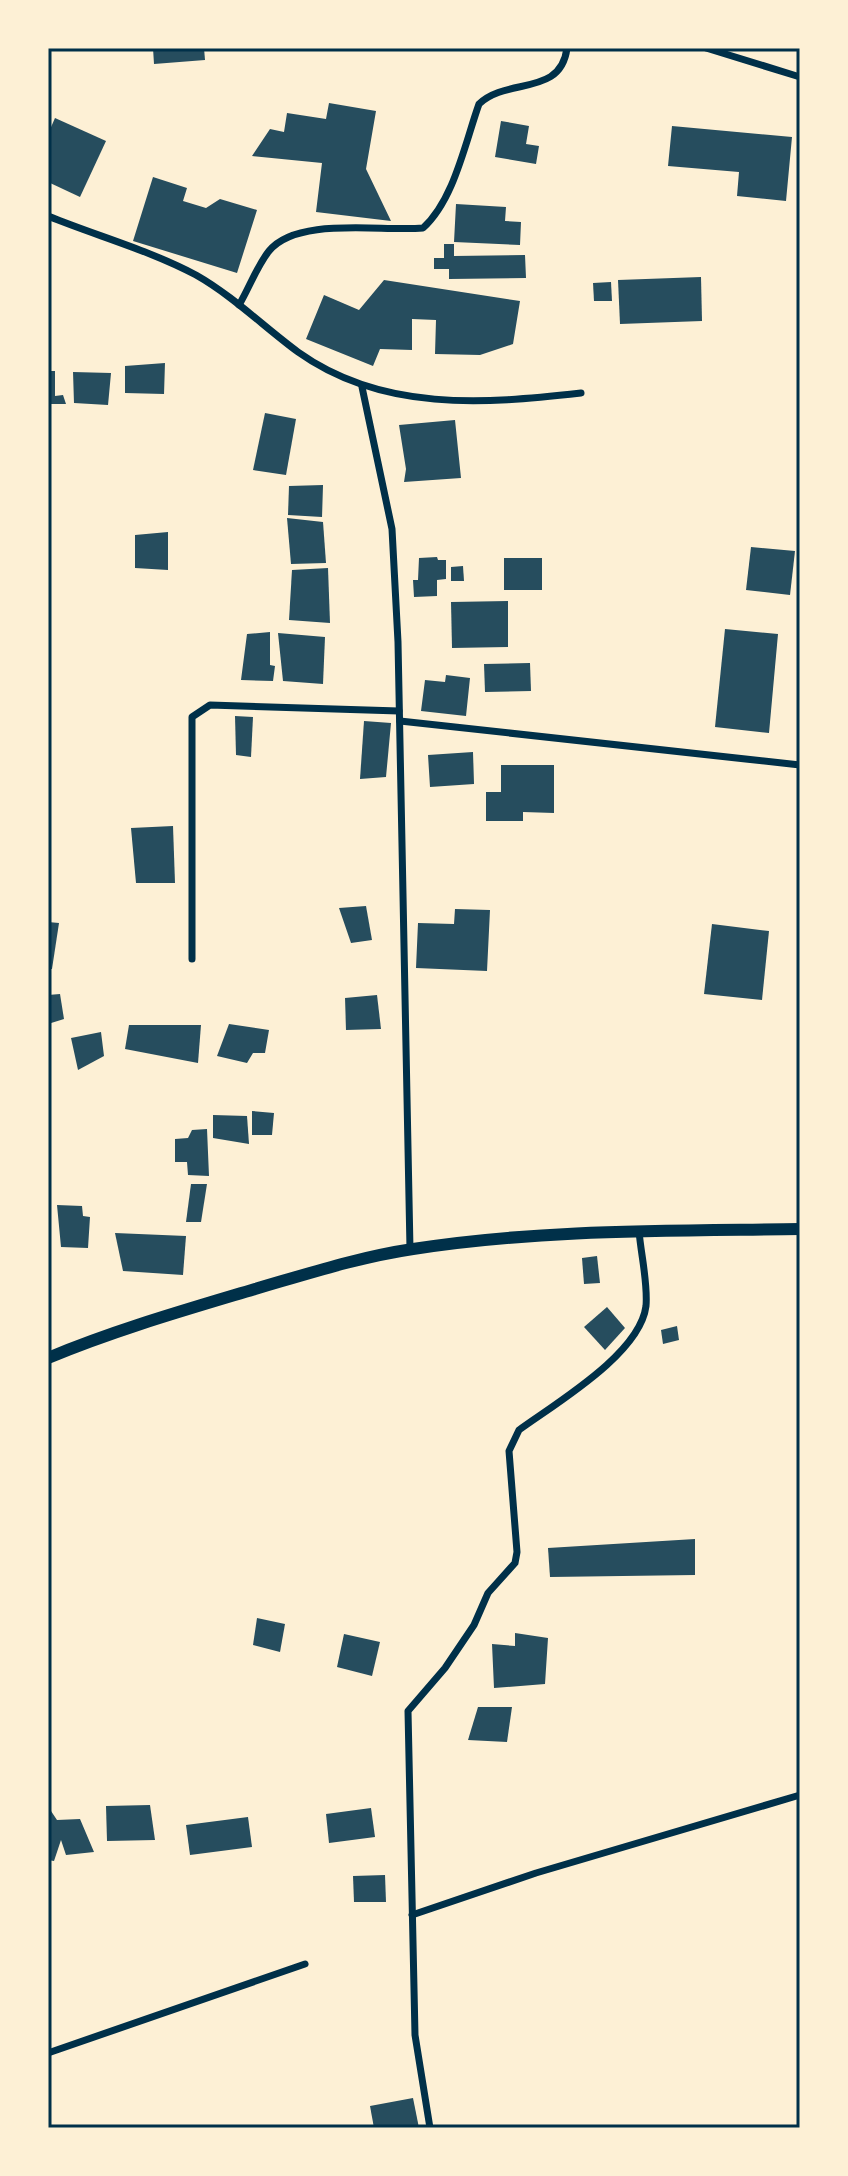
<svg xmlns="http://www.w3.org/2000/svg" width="848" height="2176" font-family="'Libre Baskerville',serif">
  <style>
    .building { fill: #264d5e }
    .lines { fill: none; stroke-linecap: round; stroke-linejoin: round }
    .minor { stroke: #003049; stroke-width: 7 }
    .primary { stroke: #003049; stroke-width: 12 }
    .neatline { fill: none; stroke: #003049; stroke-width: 3 }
  </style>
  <rect width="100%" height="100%" fill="#fdf0d5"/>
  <g class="building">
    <path d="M153,48H204L205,60L154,64Z"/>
    <path d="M329,103L376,111L366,169L391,221L316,212L322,163L252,156L270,129L284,132L287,113L326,119Z"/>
    <path d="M55,118L106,141L80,197L48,182V134Z"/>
    <path d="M501,121L529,126L526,144L539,146L536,164L495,157Z"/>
    <path d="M672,126L792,137L786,201L737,196L739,172L668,166Z"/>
    <path d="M153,177L187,188L183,201L206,208L220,199L257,210L237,273L133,241Z"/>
    <path d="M456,204L506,207L505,221L521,222L520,245L454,242Z"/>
    <path d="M444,244H454V256L525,255L526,278L449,279V269H434V258H444Z"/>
    <path d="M701,277L702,321L620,324L618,280Z"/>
    <path d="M384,280L520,301L513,344L480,355L435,354L436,320L412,319V350L380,349L373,366L306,339L324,295L359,310Z"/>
    <path d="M611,282L612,301H594L593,283Z"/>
    <path d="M165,363L164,394L125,393V366Z"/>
    <path d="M48,371H55V396L63,395L66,404H48Z"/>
    <path d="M73,372L111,373L108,405L74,403Z"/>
    <path d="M265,413L296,419L286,475L253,470Z"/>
    <path d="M455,420L461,478L404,482L406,469L399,425Z"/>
    <path d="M323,485L322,517L288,515L289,486Z"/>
    <path d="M287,518L323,522L326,563L291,564Z"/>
    <path d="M168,532V570L135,568V535Z"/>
    <path d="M751,547L795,551L790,595L746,590Z"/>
    <path d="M437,557L438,560H446V579L437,580V596L414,597L413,580H418L419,558Z"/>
    <rect x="504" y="558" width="38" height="32"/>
    <path d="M463,566L464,581H451V567Z"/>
    <path d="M328,568L330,623L289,620L292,570Z"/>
    <path d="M508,601V647L452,648L451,602Z"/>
    <path d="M725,629L778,634L769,733L715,727Z"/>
    <path d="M270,632V665L275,666L273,681L241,680L247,634Z"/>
    <path d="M278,633L325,637L323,684L283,681Z"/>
    <path d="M530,663L531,691L485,692L484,664Z"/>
    <path d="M446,675L470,678L466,716L421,711L425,680L445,682Z"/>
    <path d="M235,716L253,717L251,757L236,755Z"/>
    <path d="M364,721L391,723L386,777L360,779Z"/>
    <path d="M473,752L474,784L430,787L428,755Z"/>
    <path d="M501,765H554V813L523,812V821H486V792H501Z"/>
    <path d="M173,826L175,883H136L131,828Z"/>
    <path d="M366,906L372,940L351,943L339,908Z"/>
    <path d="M455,909L490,910L487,971L416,968L418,923L454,924Z"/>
    <path d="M48,922L59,923L52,969H48Z"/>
    <path d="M712,924L769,931L762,1000L704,994Z"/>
    <path d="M60,994L64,1019L48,1024V995Z"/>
    <path d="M377,995L381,1029L346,1030L345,998Z"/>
    <path d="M229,1024L269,1030L265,1053H253L247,1063L217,1056Z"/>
    <path d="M129,1025H201L198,1063L125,1049Z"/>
    <path d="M101,1032L104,1056L78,1070L71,1038Z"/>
    <path d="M252,1111L274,1113L272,1135H252Z"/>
    <path d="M213,1115L247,1116L249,1144L213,1138Z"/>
    <path d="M207,1129L209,1176L188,1175L187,1162H175V1139L188,1138L192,1130Z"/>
    <path d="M191,1184H207L201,1222H186Z"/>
    <path d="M57,1205L82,1206L83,1216L90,1217L88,1248L61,1247Z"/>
    <path d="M115,1233L186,1236L183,1275L123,1271Z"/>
    <path d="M597,1256L600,1283L584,1284L582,1258Z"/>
    <path d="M607,1307L625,1328L605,1350L584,1327Z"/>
    <path d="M677,1326L679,1340L663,1344L661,1330Z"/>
    <path d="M695,1539V1575L550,1577L548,1548Z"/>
    <path d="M257,1618L285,1624L280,1652L253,1645Z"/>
    <path d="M515,1633L548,1638L545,1684L494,1688L492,1644L515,1646Z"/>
    <path d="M344,1634L380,1642L372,1676L337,1667Z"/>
    <path d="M478,1707H512L507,1742L468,1740Z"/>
    <path d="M150,1805L155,1840L107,1841L106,1806Z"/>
    <path d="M371,1808L375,1837L329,1843L326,1814Z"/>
    <path d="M51,1811L57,1820L80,1819L94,1852L66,1855L61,1840L54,1861L48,1860Z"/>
    <path d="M248,1817L252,1847L190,1855L186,1825Z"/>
    <path d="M385,1875L386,1902H354L353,1876Z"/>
    <path d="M413,2098L419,2128H374L370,2106Z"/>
  </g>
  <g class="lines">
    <g class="minor">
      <path d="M706,48L800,77"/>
      <path d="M48,216C97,236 149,250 196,275C233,296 264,327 298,352C382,412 484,404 581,393"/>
      <path d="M239,305C249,288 257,266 269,251C297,216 382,232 423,228C454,200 465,143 479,104C507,77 561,97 567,48"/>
      <path d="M362,387L392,529L398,642L410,1249"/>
      <path d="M400,721L800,765"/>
      <path d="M192,959V717L210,705L399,711"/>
      <path d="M412,1915L536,1873L800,1795"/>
      <path d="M48,2053L305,1964"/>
      <path d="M430,2128L415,2035L408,1711L445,1668L474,1625L488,1593L515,1563L517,1552L509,1451L519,1430C556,1403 640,1354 646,1306C648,1283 641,1255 639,1231"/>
    </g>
    <path class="primary" d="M48,1358C115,1330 185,1310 255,1289C307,1274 359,1257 413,1249C541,1229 671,1231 800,1229"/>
  </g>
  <rect width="848" height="2176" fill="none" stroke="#fdf0d5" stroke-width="100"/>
  <rect x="50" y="50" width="748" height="2076" class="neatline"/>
</svg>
